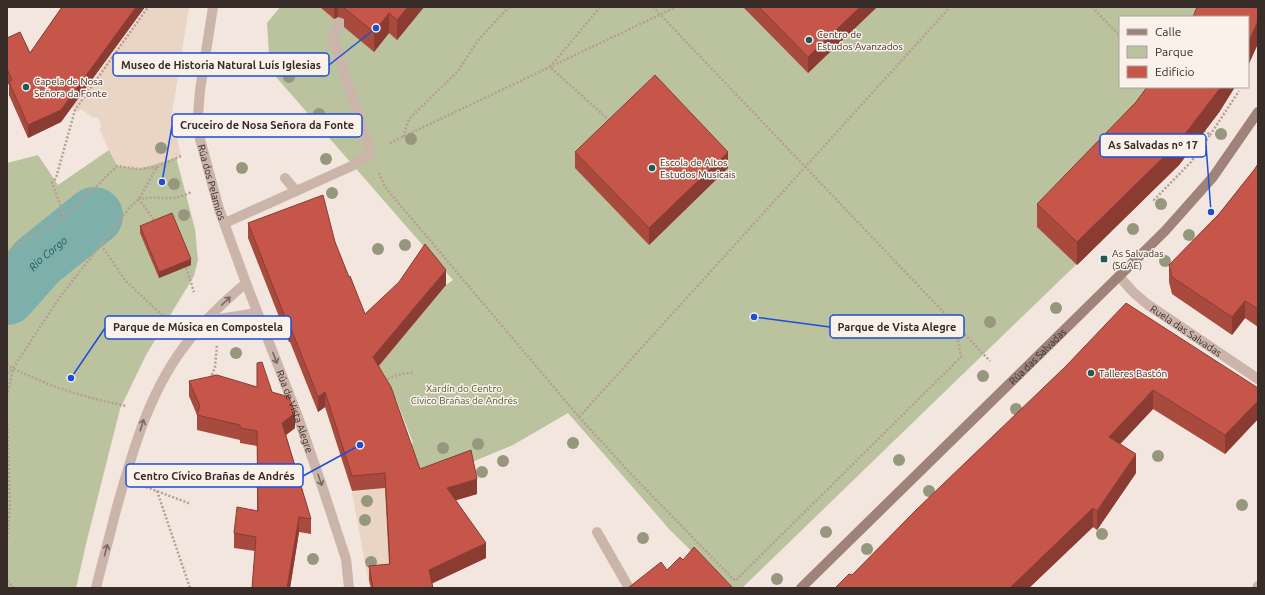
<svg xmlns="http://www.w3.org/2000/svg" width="1265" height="595" font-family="Ubuntu,sans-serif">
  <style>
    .green { fill: #bbc29e }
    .plaza { fill: #ead5c5 }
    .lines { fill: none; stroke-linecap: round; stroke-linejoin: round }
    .river { stroke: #7db0ab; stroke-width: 58 }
    .path { stroke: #b79e94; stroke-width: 2.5; stroke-dasharray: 2 2; stroke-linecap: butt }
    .service { stroke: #cbb4a9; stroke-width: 10 }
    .pedestrian { stroke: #cbb4a9; stroke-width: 10 }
    .minor { stroke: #cbb4a9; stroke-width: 10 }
    .secondary { stroke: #9f837b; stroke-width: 10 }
    .tree { fill: #97977d }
    .wall { fill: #a94a3f }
    .shaded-wall { fill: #8a3c33 }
    .building { fill: #c55649; stroke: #8a3c33 }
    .oneway { stroke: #7a6963 }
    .poi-dot { fill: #1f5a55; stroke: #faf1ea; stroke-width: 1.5 }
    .labels { text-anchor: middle; stroke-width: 3; stroke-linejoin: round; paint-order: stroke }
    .poi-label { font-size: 10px; fill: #382c29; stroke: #faf1ea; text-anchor: start }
    .street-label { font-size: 10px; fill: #382c29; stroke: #faf1ea }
    .park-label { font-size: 10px; fill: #4d562d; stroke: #faf1ea }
    .water-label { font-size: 11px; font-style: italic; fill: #1f5a55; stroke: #faf1ea }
    .leader { fill: none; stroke: #1d4ed8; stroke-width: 1.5 }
    .callout-dot { fill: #1d4ed8; stroke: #faf1ea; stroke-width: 1.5 }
    .callout { fill: #faf1ea; stroke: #1d4ed8; stroke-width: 1.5 }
    .callout-label { font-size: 11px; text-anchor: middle; font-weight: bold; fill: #382c29 }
  </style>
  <rect width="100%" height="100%" fill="#f2e6de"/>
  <g class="green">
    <path d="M280,7H1258V44L1248,17H1120V87H1235L1220,111L1179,165L742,588H729L670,530L568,413L513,445L443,474L417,487L401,448L413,443L396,399L344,394L379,366L446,285L453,280L270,70L267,23Z"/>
    <path d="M166,139L172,142L195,229L198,260L194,276L146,355L120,409L87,540L76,588H7V163L38,155L58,185L109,150Z"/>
  </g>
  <g class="plaza">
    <path d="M147,7H189L172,114L181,156L140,169L117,166L109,150L99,128L102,127L97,117L94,118L81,109L78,112L71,107L76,98L78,100Z"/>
    <path d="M385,488L390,579L368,580L352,492Z"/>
  </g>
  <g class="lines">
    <path class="river" id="s1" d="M7,296L38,261L94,216"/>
    <g class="path">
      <path d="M600,7L550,67L610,121"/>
      <path d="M653,7L990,361"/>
      <path d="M1092,7L1120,36"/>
      <path d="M1210,135L1239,91"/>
      <path d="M403,137L409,119L458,71L479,39L509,7"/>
      <path d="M390,143L676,7"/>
      <path d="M379,173L385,187L579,417L632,475L735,581L961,357L955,325"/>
      <path d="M1160,206L1154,200L1191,162L1210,135L1205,131"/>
      <path d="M65,217L52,183L56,178L75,110L148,7"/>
      <path d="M156,223L139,199C160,195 172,203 191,192"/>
      <path d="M101,245L125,280L172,325"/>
      <path d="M7,253L21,242L65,217L117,166L140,169L157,167"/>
      <path d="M185,264L194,292"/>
      <path d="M7,364C14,370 23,373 32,377C62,391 94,399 126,406"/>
      <path d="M7,373L13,368L60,297L130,207L139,199L157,167L181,156"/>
      <path d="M216,376L212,375L215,367L217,345"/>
      <path d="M384,381C394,376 403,372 414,373"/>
      <path d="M7,396L13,369"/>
      <path d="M579,417L950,7"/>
      <path d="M7,420L10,504L7,540"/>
      <path d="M146,487L191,504"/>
      <path d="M157,491L190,588"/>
      <path d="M7,581L14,588"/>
    </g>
    <g class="service">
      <path d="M339,23L333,39L371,153"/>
      <path d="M285,178L296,191"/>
      <path d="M597,532L629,588"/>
    </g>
    <path class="pedestrian" d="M225,223L354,165L371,153"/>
    <g class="minor">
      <path id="s2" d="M213,7L200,90L198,116L200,139L219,209L246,283L298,417L322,486L346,559L349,588"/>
      <path id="s3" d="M1119,276L1133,292L1147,304L1258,379"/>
      <path d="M206,321L257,313"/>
      <path d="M96,588C102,563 109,539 115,514C132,453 149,389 190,339C206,318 226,300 246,283"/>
      <path d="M1257,588L1258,586"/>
    </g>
    <path class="secondary" id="s4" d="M801,588L1165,231L1213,177L1258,112"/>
  </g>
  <g class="tree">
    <circle cx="289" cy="77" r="6"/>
    <circle cx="319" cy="114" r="6"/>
    <circle cx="1221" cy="134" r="6"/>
    <circle cx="411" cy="139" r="6"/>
    <circle cx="161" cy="148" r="6"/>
    <circle cx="326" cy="159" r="6"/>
    <circle cx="242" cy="168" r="6"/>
    <circle cx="174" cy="184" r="6"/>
    <circle cx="332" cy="193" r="6"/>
    <circle cx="1161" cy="204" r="6"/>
    <circle cx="184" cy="215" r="6"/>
    <circle cx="1133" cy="229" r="6"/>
    <circle cx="1189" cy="235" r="6"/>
    <circle cx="405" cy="245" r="6"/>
    <circle cx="378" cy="249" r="6"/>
    <circle cx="1165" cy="261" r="6"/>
    <circle cx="1056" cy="308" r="6"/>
    <circle cx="990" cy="322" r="6"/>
    <circle cx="236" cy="353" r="6"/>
    <circle cx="983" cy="376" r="6"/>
    <circle cx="1016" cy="409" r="6"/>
    <circle cx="573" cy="443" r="6"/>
    <circle cx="478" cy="444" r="6"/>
    <circle cx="443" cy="448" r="6"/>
    <circle cx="1158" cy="456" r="6"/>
    <circle cx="899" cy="460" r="6"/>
    <circle cx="503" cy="461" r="6"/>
    <circle cx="482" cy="472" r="6"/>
    <circle cx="929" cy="491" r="6"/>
    <circle cx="367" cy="501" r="6"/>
    <circle cx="1242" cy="505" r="6"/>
    <circle cx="365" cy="520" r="6"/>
    <circle cx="826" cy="532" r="6"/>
    <circle cx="1102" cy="534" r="6"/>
    <circle cx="643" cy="538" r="6"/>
    <circle cx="867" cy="549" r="6"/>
    <circle cx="313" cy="559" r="6"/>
    <circle cx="371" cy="562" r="6"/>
    <circle cx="777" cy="579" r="6"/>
  </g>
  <g class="wall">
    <path d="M62,7H145L61,122L28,138L9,95V85L7,82V38L30,53Z"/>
    <path d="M320,7H424L397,40L389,33L374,52L344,27V19L338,17L334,19Z"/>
    <path d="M743,7H877L808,73Z"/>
    <path d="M1220,111L1179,165L1077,265L1037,227V204Z"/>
    <path d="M575,152L728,168L649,245L575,168Z"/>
    <path d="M1258,164V327L1245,318L1232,335L1172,294L1169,282V265L1219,214L1254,170Z"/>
    <path d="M248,223L335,242L349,277L365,314L446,285L379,366L420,469L477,494L456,500L486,558L432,583L433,588H371L369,581V566L389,564L385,488L352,491L325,407L318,412L290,342H289L248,238Z"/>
    <path d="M140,226L191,265L159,278L140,233Z"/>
    <path d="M1066,366L1258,388V419L1225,454L1153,409L1120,444L1136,473L1097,530L1093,527L1029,588H835L852,575Z"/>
    <path d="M189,381L272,392L295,428L286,435L311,519V534L299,532L290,588H252L255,551L234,548V533L257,511V446L240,443V440L197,430V415L189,396Z"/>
  </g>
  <g class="shaded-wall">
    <path d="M136,7H145L61,122L28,138V125Z"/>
    <path d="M334,7H338V17L334,19Z"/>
    <path d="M408,7H424L397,40V20Z"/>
    <path d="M860,7H877L808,73V57Z"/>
    <path d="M389,13V33L374,52V32Z"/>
    <path d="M1258,21V44L1248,66V43Z"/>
    <path d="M1221,87H1235L1220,111L1179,165L1077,265V242Z"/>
    <path d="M728,152V168L649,245V228Z"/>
    <path d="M191,259V265L159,278V272Z"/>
    <path d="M446,270V285L373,372V357Z"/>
    <path d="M1245,301V318L1232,335V317Z"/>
    <path d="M290,326V342H289V327Z"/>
    <path d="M1153,390V409L1109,456V437Z"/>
    <path d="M325,392V407L318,412V397Z"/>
    <path d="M1258,401V419L1225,454V435Z"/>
    <path d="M295,413V428L282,438V423Z"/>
    <path d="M1136,454V473L1097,530V511Z"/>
    <path d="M477,479V494L447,503V488Z"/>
    <path d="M1093,508V527L1029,588H1010Z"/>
    <path d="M299,517V532L290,588H287Z"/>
    <path d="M486,543V558L429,585V570Z"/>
  </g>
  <g class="building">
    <path d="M62,7H136L61,110L28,125L9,82L12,80L7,69V38L20,32L30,53Z"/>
    <path d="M344,7H408L397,20L389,13L374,32L344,8Z"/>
    <path d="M759,7H860L808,57Z"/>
    <path d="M1197,7H1258V21L1248,43V17H1193Z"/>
    <path d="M655,75L728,152L649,228L575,152Z"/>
    <path d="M1147,87H1221L1179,142L1077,242L1037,204L1136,102Z"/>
    <path d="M1258,164V309L1245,301L1232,317L1172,277L1169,265L1219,214L1254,170Z"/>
    <path d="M323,195L335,242L349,277L350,276L365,314L399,282L425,244L446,270L373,357L391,387L420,469L471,450L477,479L447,488L486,543L429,570L433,588H373L369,566L390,564L385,473L352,476L325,392L318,397L290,326L289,327L248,223Z"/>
    <path d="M172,213L191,259L159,272L140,226Z"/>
    <path d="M1126,303L1258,388V401L1225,435L1153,390L1109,437L1136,454L1097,511L1093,508L1010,588H835L849,574L852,575L916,510L1066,366Z"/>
    <path d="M262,362L272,392L289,397L295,413L282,423L311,519L299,517L287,588H288H252L256,537L234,533L237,507L258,511L257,431L240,428V425L197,415L200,406L189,381L217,375L257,387V363Z"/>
    <path d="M694,547L733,588H628L661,562L667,570L680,557L683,560Z"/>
  </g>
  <defs><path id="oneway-shaft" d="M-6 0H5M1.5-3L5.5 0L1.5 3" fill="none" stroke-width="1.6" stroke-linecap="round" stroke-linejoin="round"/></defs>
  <g class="oneway">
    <use href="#oneway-shaft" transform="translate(226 301) rotate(-44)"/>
    <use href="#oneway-shaft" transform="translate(275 358) rotate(69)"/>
    <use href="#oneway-shaft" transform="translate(142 425) rotate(-72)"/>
    <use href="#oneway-shaft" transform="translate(320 480) rotate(71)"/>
    <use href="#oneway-shaft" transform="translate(106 550) rotate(-75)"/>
  </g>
  <g class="poi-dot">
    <circle cx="809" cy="40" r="4"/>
    <circle cx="26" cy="87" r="4"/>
    <circle cx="652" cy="168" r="4"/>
    <rect x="1100" y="255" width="8" height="8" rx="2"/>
    <circle cx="1091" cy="373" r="4"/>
  </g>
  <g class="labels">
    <g class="poi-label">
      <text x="817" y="38">Centro de<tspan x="817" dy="12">Estudos Avanzados</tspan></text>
      <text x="34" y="85">Capela de Nosa<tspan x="34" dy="12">Señora da Fonte</tspan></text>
      <text x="660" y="166">Escola de Altos<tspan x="660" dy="12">Estudos Musicais</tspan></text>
      <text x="1112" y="257">As Salvadas<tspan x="1112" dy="12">(SGAE)</tspan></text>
      <text x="1099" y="377">Talleres Bastón</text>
    </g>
    <g class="street-label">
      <text dy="4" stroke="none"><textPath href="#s2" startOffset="178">Rúa dos Pelamios</textPath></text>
      <text dy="4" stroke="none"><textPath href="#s3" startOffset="87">Ruela das Salvadas</textPath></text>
      <text dy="4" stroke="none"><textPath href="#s4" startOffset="331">Rúa das Salvadas</textPath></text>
      <text dy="4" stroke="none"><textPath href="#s2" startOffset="422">Rúa de Vista Alegre</textPath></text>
    </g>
    <g class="park-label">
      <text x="464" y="392">Xardín do Centro<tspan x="464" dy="12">Cívico Brañas de Andrés</tspan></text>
    </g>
    <g class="water-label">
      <text dy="4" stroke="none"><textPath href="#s1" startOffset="59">Río Corgo</textPath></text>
    </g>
  </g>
  <path class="leader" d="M376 28L329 65M162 182L172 126M1211 212L1206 145M754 317L830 327M71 378L105 328M360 445L303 476"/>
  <g class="callout-dot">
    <circle cx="376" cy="28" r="4"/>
    <circle cx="162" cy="182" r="4"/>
    <circle cx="1211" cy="212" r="4"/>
    <circle cx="754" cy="317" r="4"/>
    <circle cx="71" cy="378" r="4"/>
    <circle cx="360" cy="445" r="4"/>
  </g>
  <g class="callout">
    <rect x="113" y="53" width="216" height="23" rx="4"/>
    <rect x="172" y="114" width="190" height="23" rx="4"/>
    <rect x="1100" y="134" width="106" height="23" rx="4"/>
    <rect x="830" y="315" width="134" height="23" rx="4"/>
    <rect x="105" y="316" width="186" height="23" rx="4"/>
    <rect x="126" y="464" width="177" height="23" rx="4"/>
  </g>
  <g class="callout-label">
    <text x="221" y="69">Museo de Historia Natural Luís Iglesias</text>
    <text x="267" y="129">Cruceiro de Nosa Señora da Fonte</text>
    <text x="1153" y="149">As Salvadas nº 17</text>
    <text x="897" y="331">Parque de Vista Alegre</text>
    <text x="198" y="331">Parque de Música en Compostela</text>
    <text x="214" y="480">Centro Cívico Brañas de Andrés</text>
  </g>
  <rect width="1265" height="595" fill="none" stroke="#382c29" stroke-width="16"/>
  <rect x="1119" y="16" width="130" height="72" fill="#faf1ea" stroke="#aca29d"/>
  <rect x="1127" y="29" width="20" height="6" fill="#9f837b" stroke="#aca29d"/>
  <text x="1155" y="36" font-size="12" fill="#382c29">Calle</text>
  <rect x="1127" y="46" width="20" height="12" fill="#bbc29e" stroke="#aca29d"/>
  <text x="1155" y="56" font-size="12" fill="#382c29">Parque</text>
  <rect x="1127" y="66" width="20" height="12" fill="#c55649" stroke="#aca29d"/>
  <text x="1155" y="76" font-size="12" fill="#382c29">Edificio</text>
</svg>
